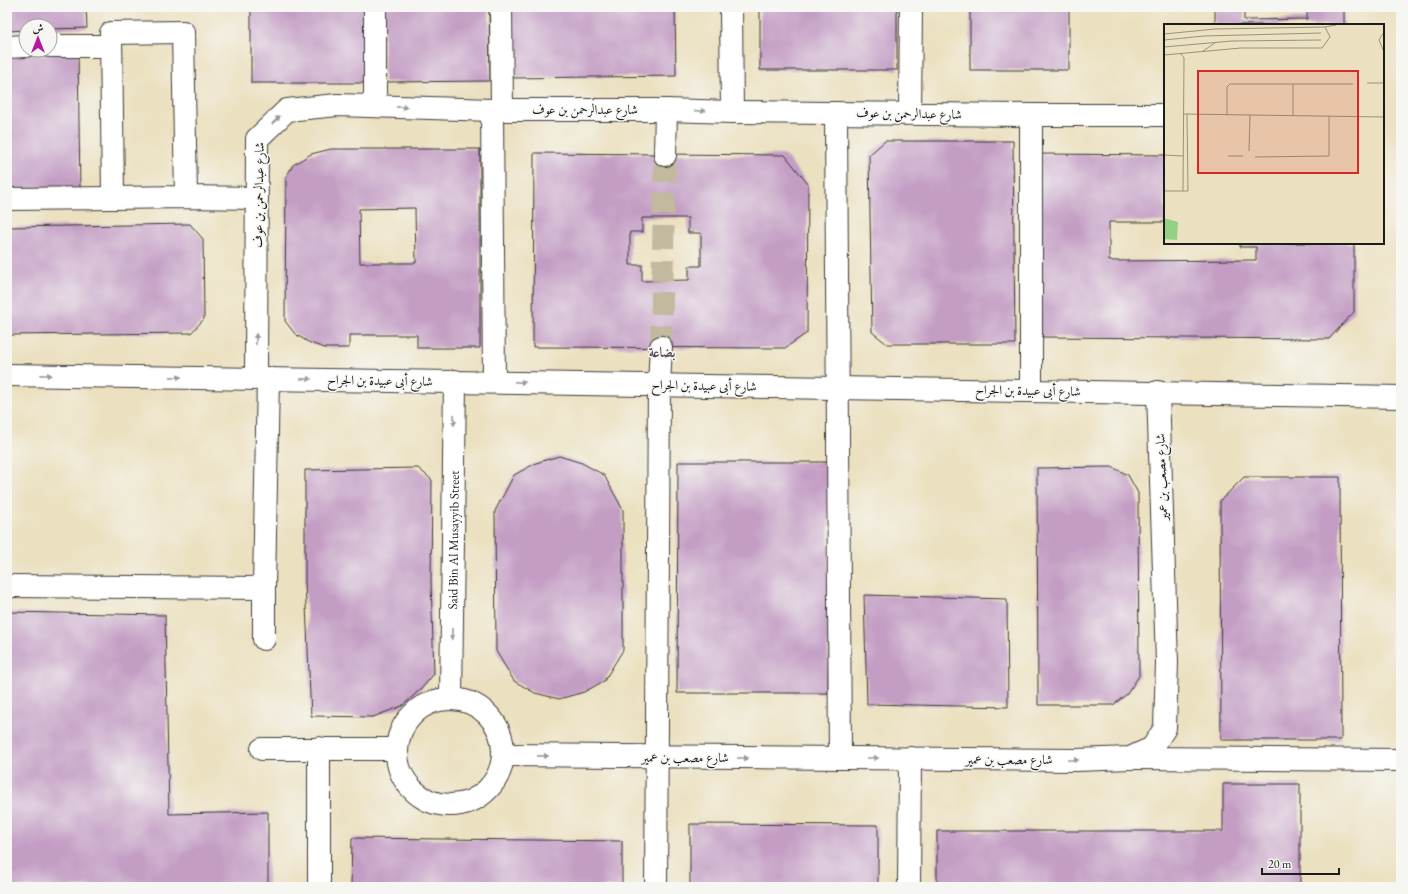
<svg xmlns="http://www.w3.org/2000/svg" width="1408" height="894" font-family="'EB Garamond',Amiri,serif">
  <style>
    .building { fill: #c39dc4; fill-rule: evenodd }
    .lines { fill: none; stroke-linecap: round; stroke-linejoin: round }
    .minor-tunnel { stroke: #c2b99e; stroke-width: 22; stroke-dasharray: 22 11; stroke-linecap: butt }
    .minor-casing { stroke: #3b3934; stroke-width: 24 }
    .minor { stroke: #fff; stroke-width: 22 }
    .oneway { fill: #999 }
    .labels { text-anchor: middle; stroke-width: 3; stroke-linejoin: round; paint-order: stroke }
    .street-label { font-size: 13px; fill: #1c1c1c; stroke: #f6f6f2 }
    .neighbourhood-label { font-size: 14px; font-weight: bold; fill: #564957; stroke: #f6f6f2 }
    .inset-road { fill: none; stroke: #98927e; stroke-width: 1 }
    .view { fill: #d62828; fill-opacity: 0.15; stroke: #d62828; stroke-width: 2 }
    .inset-edge { fill: none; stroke: #1c1c1c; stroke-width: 2 }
  </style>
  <rect width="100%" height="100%" fill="#f6f6f2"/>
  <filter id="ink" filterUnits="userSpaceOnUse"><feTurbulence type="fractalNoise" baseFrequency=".025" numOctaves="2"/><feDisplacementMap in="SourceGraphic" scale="8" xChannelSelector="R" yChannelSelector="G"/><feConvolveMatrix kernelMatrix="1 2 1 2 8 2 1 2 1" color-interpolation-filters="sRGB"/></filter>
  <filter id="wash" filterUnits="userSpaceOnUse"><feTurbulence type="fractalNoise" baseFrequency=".012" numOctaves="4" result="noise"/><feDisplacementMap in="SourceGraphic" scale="16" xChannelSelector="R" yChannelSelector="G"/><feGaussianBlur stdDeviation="0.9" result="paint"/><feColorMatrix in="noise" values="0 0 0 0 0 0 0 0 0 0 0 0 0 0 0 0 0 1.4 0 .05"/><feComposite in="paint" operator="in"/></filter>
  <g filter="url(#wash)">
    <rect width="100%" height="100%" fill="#ebe0bf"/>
    <g id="blocks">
      <g class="building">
        <path d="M7,7H86L87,28L50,29V26H26V30L7,31Z"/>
        <rect x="251" y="7" width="113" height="76"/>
        <path d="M383,7H489L490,81L384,82Z"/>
        <path d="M512,7H675L676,76L512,78Z"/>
        <rect x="760" y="7" width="137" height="63"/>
        <rect x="970" y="7" width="99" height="63"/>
        <path d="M1215,7H1244V20L1307,19V7H1344V25H1215Z"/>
        <path d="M78,52L80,191L7,192V53Z"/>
        <path d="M885,141H1013L1015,344H887L872,332L869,155Z"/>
        <path d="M331,149H480V348H417V335H349V348H325L310,343L295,334L285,321L286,177L293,165L311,154ZM415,208L416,263H360L359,209Z"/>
        <path d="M534,153L785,155L808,184L807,333L785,348L533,347ZM642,218H688V233H701V266H689V280L642,281V265H630V232H642Z"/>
        <path d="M1041,154L1165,155V222H1109V261L1256,260V247H1240V243H1354V312L1329,339L1039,337Z"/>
        <path d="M190,224L203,239L204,319L191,333L7,335V227Z"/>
        <path d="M559,456L582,463L604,475L623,510V650L604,681L584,692L559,699L535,693L514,681L496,651L495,511L514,475L536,463Z"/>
        <path d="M678,462H829L828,693H677Z"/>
        <path d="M1112,467L1128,475L1138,493L1139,676L1127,694L1113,705H1038L1037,468Z"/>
        <path d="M418,468L432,480L431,582L434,674L421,689L402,706L373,717L311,716L305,583V470Z"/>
        <path d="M1244,477H1340L1341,740H1221L1220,501Z"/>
        <path d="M864,595L1007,599L1008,707L867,704Z"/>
        <path d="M7,612L165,615L169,814L268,812V887H7Z"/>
        <path d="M1223,784H1300V887H937V831H1223Z"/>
        <path d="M690,824L878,825V887H690Z"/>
        <path d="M352,838L622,841V887H351Z"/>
      </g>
    </g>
  </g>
  <g filter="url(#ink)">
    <use href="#blocks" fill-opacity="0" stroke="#3b3934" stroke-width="1"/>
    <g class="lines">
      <path class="minor-tunnel" d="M661,347L665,155"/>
      <g class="minor-casing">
        <g id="minor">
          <path d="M501,7L502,109"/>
          <path d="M731,7L732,112"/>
          <path d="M50,46H111"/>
          <path d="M7,47L26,46"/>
          <path d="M375,106V7"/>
          <path d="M492,110L494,382"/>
          <path d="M836,113L840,758"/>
          <path d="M910,113L911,7"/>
          <path d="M1031,115V390"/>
          <path d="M665,155L666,110"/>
          <path d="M186,197L113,198L111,33L183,32L186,197L257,198"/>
          <path d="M7,199L113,198"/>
          <path d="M7,375L1401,397"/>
          <path d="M256,378L257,139L287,110L337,105L492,110H666L732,112L1031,115H1165"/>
          <path d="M7,586L264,588V639"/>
          <path d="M264,588L268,378"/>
          <path id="s1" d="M451,698L455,381"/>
          <circle cx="450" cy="752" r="53"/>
          <path d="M319,748V887"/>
          <path d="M262,749H396"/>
          <path d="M504,755L1077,760L1130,758L1152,748L1165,728L1167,662L1158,392"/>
          <path d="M1135,758L1401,760"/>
          <path d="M656,887L659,384L661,347"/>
          <path d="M909,887L910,758"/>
        </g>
      </g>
      <use href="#minor" class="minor"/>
    </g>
    <defs><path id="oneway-solid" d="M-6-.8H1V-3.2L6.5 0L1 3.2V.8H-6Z"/></defs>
    <g class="oneway">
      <use href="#oneway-solid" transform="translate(402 107) rotate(1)"/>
      <use href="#oneway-solid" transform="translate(700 111) rotate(2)"/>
      <use href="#oneway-solid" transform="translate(276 120) rotate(-44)"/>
      <use href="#oneway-solid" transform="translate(256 339) rotate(-90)"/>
      <use href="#oneway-solid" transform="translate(46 375) rotate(1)"/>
      <use href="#oneway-solid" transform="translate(176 377) rotate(1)"/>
      <use href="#oneway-solid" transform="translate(306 379) rotate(1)"/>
      <use href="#oneway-solid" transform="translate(520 382) rotate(1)"/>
      <use href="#oneway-solid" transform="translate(454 420) rotate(91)"/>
      <use href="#oneway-solid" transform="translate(452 634) rotate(91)"/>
      <use href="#oneway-solid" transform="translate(543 756) rotate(1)"/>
      <use href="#oneway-solid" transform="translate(743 758)"/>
      <use href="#oneway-solid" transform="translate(873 758)"/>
      <use href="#oneway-solid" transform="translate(1073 760)"/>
    </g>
  </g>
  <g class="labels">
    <g class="street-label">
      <text x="585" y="114">شارع عبدالرحمن بن عوف</text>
      <text transform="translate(909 113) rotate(1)" y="5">شارع عبدالرحمن بن عوف</text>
      <text transform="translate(258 195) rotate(-89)" y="5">شارع عبدالرحمن بن عوف</text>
      <text transform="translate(380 380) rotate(1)" y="5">شارع أبى عبيدة بن الجراح</text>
      <text transform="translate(704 385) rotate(1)" y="5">شارع أبى عبيدة بن الجراح</text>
      <text transform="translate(1028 390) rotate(1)" y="5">شارع أبى عبيدة بن الجراح</text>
      <text transform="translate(1161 477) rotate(-92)" y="5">شارع مصعب بن عمير</text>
      <text dy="5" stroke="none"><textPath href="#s1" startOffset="158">Said Bin Al Musayyib Street</textPath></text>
      <text x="685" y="762">شارع مصعب بن عمير</text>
      <text x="1009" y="764">شارع مصعب بن عمير</text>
    </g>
    <g class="neighbourhood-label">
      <text x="662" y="357">بضاعة</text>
    </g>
  </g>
  <g transform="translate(1164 24)">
    <rect width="220" height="220" fill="#ebe0bf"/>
    <path d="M0,194L14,198L13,216L0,215Z" fill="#94d186"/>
    <path class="inset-road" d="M220,8L215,16L220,28M0,10L51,5L161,3L172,1M0,16L40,12L157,9M0,23L68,17L157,16M39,27L51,19M17,30L20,34L19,167M0,31L77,24H158L166,13L161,3M203,59H220M129,60V91M20,90L220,93M63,90V63L66,60H189M85,127L86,91M0,131L19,132M64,132H79M91,133L165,132V92M0,167H24L23,90"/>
    <path class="view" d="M34,47H194V149H34Z"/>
    <rect width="220" height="220" class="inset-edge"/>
  </g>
  <rect width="1408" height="894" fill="none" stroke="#f6f6f2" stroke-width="24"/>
  <g transform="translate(38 38)"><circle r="19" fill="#f6f6f2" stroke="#9f9f9c"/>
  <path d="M0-3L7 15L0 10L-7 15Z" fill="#b5179e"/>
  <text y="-6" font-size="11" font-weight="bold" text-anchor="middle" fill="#1c1c1c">ش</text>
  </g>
  <path d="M1262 868v6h77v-6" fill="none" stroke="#1c1c1c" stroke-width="2"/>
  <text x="1268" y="868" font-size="12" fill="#1c1c1c" stroke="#f6f6f2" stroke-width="3" paint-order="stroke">20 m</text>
</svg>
